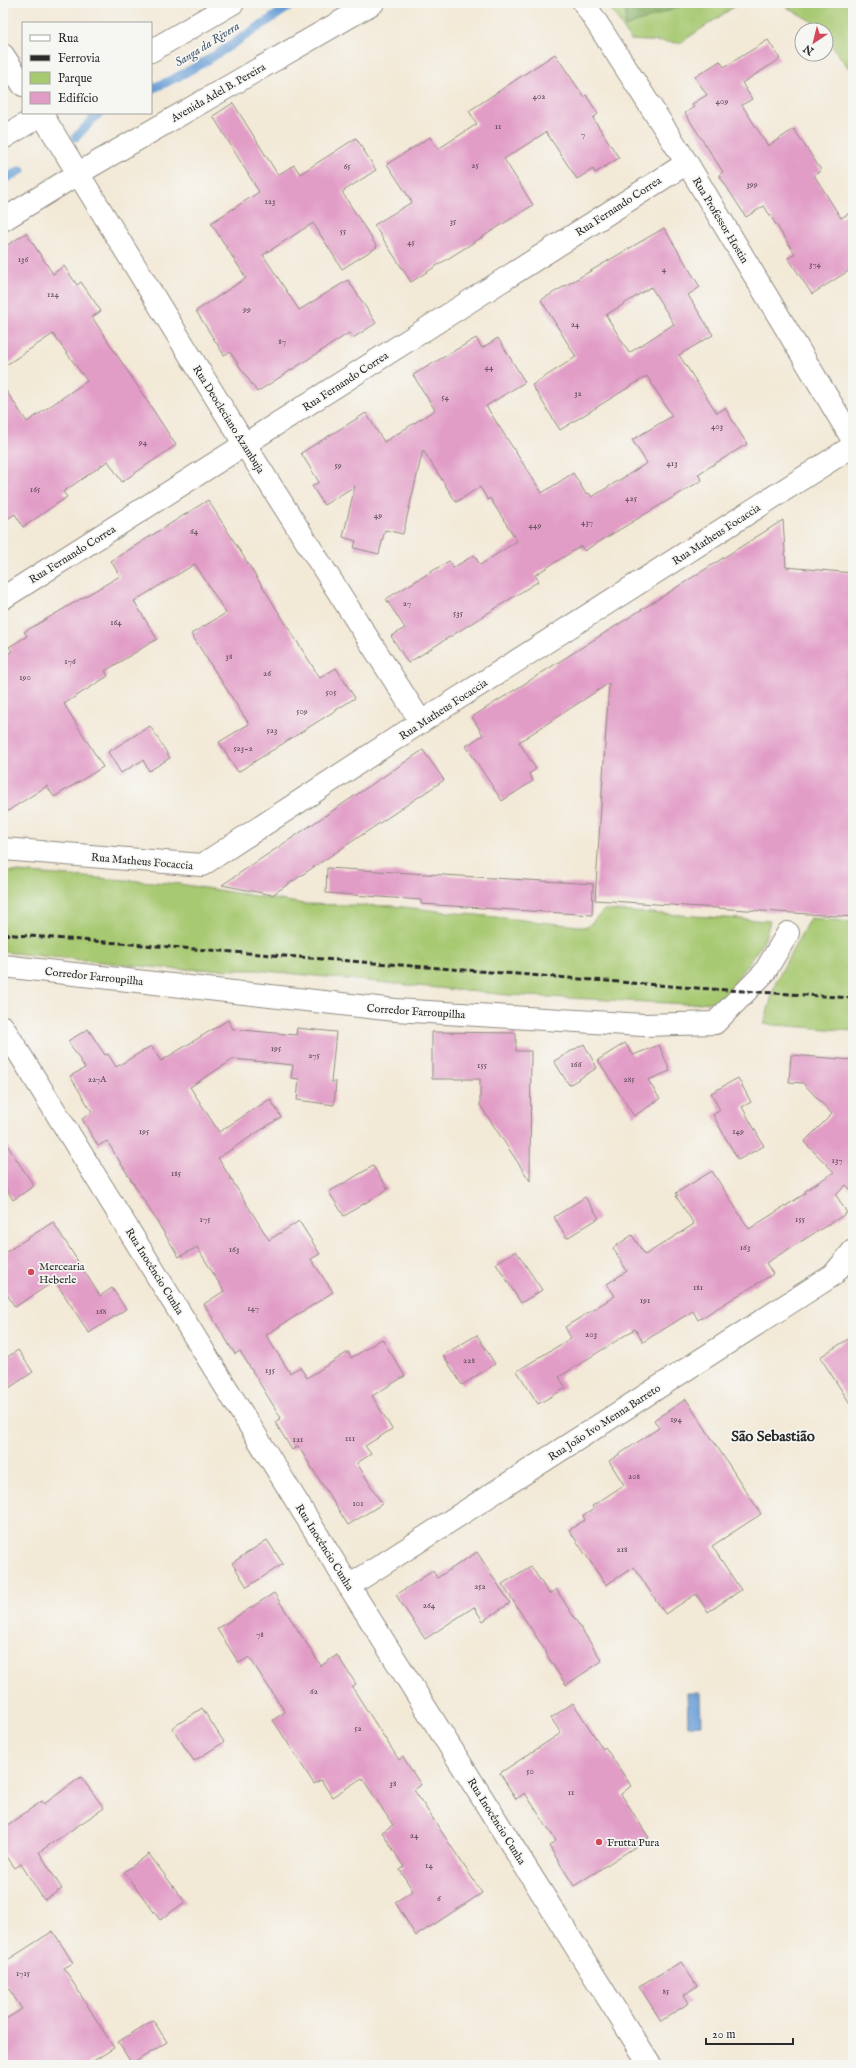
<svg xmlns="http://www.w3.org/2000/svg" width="856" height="2068" font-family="'IM FELL English',serif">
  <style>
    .green { fill: #a7c971; stroke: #697a4e }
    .forest { fill: #85ad63; stroke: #586c47 }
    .water { fill: #699ed6; stroke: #4a6480 }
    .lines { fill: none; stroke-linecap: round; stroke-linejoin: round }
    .stream { stroke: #699ed6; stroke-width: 9 }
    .building { fill: #e29dc7; fill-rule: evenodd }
    .minor-casing { stroke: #8f8a81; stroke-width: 24 }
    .minor { stroke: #fff; stroke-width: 22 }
    .rail { stroke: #2b2b2b; stroke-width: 3; stroke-dasharray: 6 3; stroke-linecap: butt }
    .poi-dot { fill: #d1495b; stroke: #f6f6f2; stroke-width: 1.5 }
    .labels { text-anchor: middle; stroke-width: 3.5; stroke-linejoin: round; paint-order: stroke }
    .number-label { font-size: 9px; fill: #594852 }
    .street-label { font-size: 11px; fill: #2b2b2b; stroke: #f6f6f2 }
    .poi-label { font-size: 11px; fill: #2b2b2b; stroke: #f6f6f2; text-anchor: start }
    .water-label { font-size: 12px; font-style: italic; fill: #44596f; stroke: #f6f6f2 }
    .district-label { font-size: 15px; font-weight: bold; fill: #2b2b2b; stroke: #f6f6f2 }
  </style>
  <rect width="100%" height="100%" fill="#f6f6f2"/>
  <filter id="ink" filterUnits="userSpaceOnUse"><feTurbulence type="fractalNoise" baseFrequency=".025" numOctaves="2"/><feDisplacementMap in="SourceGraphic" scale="8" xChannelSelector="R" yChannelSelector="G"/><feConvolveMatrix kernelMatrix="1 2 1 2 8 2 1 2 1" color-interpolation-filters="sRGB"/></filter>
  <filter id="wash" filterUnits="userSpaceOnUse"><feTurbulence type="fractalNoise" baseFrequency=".012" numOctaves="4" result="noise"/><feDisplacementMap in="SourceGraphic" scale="16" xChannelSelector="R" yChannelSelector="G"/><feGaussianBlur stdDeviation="0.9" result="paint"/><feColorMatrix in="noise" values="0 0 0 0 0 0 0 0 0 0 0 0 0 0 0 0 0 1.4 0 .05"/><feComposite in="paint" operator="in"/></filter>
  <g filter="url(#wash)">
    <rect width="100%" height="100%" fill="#f3e9d7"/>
    <g class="green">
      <path d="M607,3H740L680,43L631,40Z"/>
      <path d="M779,3H853V70L848,67L826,39V30H819L813,22Z"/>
      <path d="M3,871L180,884L304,904L394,906L587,927L604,910L770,921L764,941L721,1001L686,1004L508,995L256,970L172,969L3,952Z"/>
      <path d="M810,918L853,922V1031L764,1024L776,981Z"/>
    </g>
    <path class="forest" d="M626,3H689L625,27Z"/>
    <path class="water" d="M687,1693H700L701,1725L688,1726Z"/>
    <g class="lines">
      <g class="stream">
        <path d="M151,89C202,68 248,33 295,3"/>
        <path d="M76,137L99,113"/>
        <path d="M3,180L21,170"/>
      </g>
    </g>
    <g id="blocks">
      <g class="building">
        <path d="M768,40L780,59L742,83L752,99L742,105L768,146L794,129L821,170L814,175L841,218L853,211V268L812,294L788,258L795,254L764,206L746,217L719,175L723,172L685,113L694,107L692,104L707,95L695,77L720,61L724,67Z"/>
        <path d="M555,54L584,97L586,95L598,114L593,118L619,158L595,173L593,169L577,179L546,132L504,159L533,205L411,282L374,225L412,202L387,164L430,137L438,149L477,124L469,111Z"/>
        <path d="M233,103L278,175L294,165L300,174L356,138L376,170L342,192L377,247L342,269L313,223L263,255L299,310L348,280L376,323L353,338L349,333L257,392L230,352L224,355L196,311L246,278L211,223L259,192L213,116Z"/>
        <path d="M664,228L700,287L688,295L713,335L679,355L717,413L725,408L747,444L698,474L702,480L584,551L581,546L535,575L539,581L408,663L391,636L405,628L386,599L449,561L453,568L474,555L480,565L517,541L490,498L488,500L480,487L456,502L423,450L403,534L385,530L379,554L354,548L356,541L343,537L355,486L324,505L312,486L319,482L301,453L366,413L384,442L435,410L413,375L476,338L482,348L498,338L525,382L486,406L542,493L573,473L586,494L589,493L592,497L647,463L632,440L672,416L647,376L560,430L532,385L576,357L541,300ZM651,287L674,324L629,353L606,315Z"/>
        <path d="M26,233L53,274L64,266L77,285L81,282L101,311L92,317L176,445L122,482L108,461L63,492L67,497L23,527L15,514L3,522V386L27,422L87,381L53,334L3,367V248Z"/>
        <path d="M208,500L320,678L336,668L355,698L238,772L219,742L249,724L191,634L226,613L195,564L134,601L157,639L105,671L108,676L64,704L103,767L54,797L47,786L3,814V657L12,651L9,647L27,636L24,632L120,576L111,561Z"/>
        <path d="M783,520L786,567L853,573V917L595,900L609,683L519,742L536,769L529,774L533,781L502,801L466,746L483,735L472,717Z"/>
        <path d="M150,726L170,758L149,771L143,760L121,773L108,752Z"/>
        <path d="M423,750L444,780L272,895L222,885Z"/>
        <path d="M327,868L593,884L592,915L421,904V900L326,893Z"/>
        <path d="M228,1020L233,1029L296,1035L297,1028L336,1032L331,1082H336L334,1105L297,1100L299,1079L291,1078L293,1065L234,1059L190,1087L219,1132L270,1099L281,1117L218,1158L269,1240L299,1221L320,1254L311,1259L333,1292L266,1335L290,1373L300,1367L307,1378L348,1352L351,1358L382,1339L405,1376L372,1396L392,1429L365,1446L371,1454L357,1463L382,1504L348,1525L298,1446L292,1450L275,1422L281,1418L240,1351L235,1354L204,1304L224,1291L197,1247L179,1257L107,1141L98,1146L82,1119L92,1112L70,1076L85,1068L68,1041L88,1029L105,1055L108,1054L116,1067L151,1046L161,1061Z"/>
        <path d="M432,1032L516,1033V1051H531L530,1181L480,1105V1079H432Z"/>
        <path d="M625,1043L633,1055L659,1045L670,1071L648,1080L660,1099L634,1116L598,1060Z"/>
        <path d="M584,1044L597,1068L569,1085L554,1061Z"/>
        <path d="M791,1055L853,1060V1192L846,1185L836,1195L847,1213L766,1263L773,1274L727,1302L698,1320L693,1311L643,1342L635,1329L559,1377L566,1388L538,1404L517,1371L571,1338L565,1327L615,1296L607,1284L627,1271L613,1248L632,1235L645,1255L694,1224L676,1196L678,1195L676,1193L712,1171L749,1229L806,1193L805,1191L834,1172L804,1142L832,1114L803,1083L789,1082Z"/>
        <path d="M738,1078L751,1102L742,1107L764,1146L738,1160L713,1115L720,1110L711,1093Z"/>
        <path d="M3,1139L34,1186L13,1200L3,1184Z"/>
        <path d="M373,1166L388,1189L344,1216L329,1192Z"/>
        <path d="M585,1197L599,1218L567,1238L554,1217Z"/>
        <path d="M53,1222L100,1296L112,1288L126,1309L89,1333L55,1281L15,1307L3,1288V1254Z"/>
        <path d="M516,1251L542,1290L521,1303L496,1263Z"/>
        <path d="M477,1335L495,1364L462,1385L443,1355Z"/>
        <path d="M853,1336V1408L820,1357Z"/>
        <path d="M18,1350L33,1372L3,1392V1360Z"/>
        <path d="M686,1399L761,1514L712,1546L741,1590L708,1612L696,1594L665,1614L634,1567L606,1585L569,1530L585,1520L583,1516L594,1509L592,1506L624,1485L609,1461L659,1428L654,1420Z"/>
        <path d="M267,1540L283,1564L247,1587L232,1563Z"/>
        <path d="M477,1552L510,1603L483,1621L474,1607L425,1639L396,1595L433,1571L437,1578Z"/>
        <path d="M531,1566L549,1594L556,1589L602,1661L566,1685L546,1654L547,1653L502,1584Z"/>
        <path d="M274,1593L321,1666L337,1655L356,1684L352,1687L399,1760L403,1757L421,1785L414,1790L482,1893L416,1936L395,1902L413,1891L400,1870L404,1867L382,1832L393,1825L362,1778L332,1797L321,1780L314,1784L273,1720L285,1712L249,1657L239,1663L217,1629Z"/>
        <path d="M573,1703L603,1749L605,1747L631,1786L621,1794L649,1838L574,1886L549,1846L556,1841L525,1793L516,1799L500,1773L561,1733L551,1718Z"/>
        <path d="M202,1708L224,1742L194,1761L172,1728Z"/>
        <path d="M81,1777L104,1808L39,1852L62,1889L44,1900L21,1864L15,1868L3,1851V1828L42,1801L44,1804Z"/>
        <path d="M149,1854L185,1902L160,1920L124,1872Z"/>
        <path d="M53,1931L73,1963L64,1968L114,2048L87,2065H3V2021L22,2009L3,1980V1963Z"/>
        <path d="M681,1962L697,1986L684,1995L689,2003L661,2021L639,1986Z"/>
        <path d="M153,2020L167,2042L132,2064L118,2042Z"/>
      </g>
    </g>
  </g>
  <g filter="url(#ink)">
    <use href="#blocks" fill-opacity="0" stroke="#8f8a81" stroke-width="1"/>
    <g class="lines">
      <g class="minor-casing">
        <g id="minor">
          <path d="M584,3L687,163L853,440"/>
          <path d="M151,51L233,3"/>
          <path d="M3,55L23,85"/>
          <path d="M41,113L245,445L421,722"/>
          <path d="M3,138L44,113"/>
          <path d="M3,220L79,173L373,3"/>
          <path d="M3,598L687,163"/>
          <path d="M3,849L202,865L421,722L853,446"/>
          <path d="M3,966L395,1010L643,1025L715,1023L764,973L788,933"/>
          <path d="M3,1027L349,1586L650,2065"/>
          <path d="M349,1586L833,1275L853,1251"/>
        </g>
      </g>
      <use href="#minor" class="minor"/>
      <path class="rail" d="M3,934L696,988L853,998"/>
    </g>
  </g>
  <g class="poi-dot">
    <circle cx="31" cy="1272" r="4"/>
    <circle cx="599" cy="1842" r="4"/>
  </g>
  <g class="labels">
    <g class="number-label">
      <text x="539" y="99">402</text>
      <text x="722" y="104">409</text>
      <text x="498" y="129">11</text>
      <text x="583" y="137">7</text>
      <text x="475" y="168">25</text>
      <text x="347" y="169">65</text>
      <text x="752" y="187">399</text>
      <text x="270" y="204">123</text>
      <text x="453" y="224">35</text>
      <text x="343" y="234">55</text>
      <text x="411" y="245">45</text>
      <text x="23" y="262">136</text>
      <text x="815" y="267">374</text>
      <text x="664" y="272">4</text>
      <text x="53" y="297">124</text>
      <text x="247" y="312">99</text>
      <text x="575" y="327">24</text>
      <text x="282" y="344">87</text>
      <text x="489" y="370">44</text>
      <text x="578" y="396">32</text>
      <text x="445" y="400">54</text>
      <text x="717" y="429">403</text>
      <text x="143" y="445">94</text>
      <text x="672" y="466">413</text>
      <text x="338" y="468">59</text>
      <text x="35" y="492">165</text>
      <text x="631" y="501">425</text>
      <text x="378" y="518">49</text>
      <text x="587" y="525">437</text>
      <text x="535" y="528">449</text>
      <text x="194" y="534">64</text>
      <text x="407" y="606">27</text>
      <text x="458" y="616">535</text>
      <text x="116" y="625">164</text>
      <text x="229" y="659">38</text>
      <text x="70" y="664">176</text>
      <text x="267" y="676">26</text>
      <text x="25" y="680">190</text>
      <text x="331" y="695">505</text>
      <text x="302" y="714">509</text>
      <text x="272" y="733">523</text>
      <text x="243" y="751">523-2</text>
      <text x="276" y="1051">195</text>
      <text x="314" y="1058">275</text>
      <text x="576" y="1067">166</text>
      <text x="482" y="1068">155</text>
      <text x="97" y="1082">227A</text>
      <text x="629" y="1082">285</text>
      <text x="144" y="1134">195</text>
      <text x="738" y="1134">149</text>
      <text x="837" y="1163">137</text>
      <text x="176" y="1176">185</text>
      <text x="205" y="1222">175</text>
      <text x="800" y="1222">155</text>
      <text x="745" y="1250">163</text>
      <text x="234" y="1252">163</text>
      <text x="698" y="1290">181</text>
      <text x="645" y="1303">191</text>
      <text x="253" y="1311">147</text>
      <text x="101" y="1314">168</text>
      <text x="591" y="1337">203</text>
      <text x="469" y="1363">228</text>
      <text x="270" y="1373">135</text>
      <text x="676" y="1422">194</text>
      <text x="350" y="1441">111</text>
      <text x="298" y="1442">121</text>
      <text x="634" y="1479">208</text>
      <text x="358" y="1506">101</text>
      <text x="622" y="1552">218</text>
      <text x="480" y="1589">252</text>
      <text x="429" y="1608">264</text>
      <text x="260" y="1637">78</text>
      <text x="314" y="1694">62</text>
      <text x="358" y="1731">52</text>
      <text x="530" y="1774">50</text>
      <text x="393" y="1786">38</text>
      <text x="571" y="1795">11</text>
      <text x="414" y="1838">24</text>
      <text x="429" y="1868">14</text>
      <text x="439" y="1901">6</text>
      <text x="23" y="1976">1715</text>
      <text x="666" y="1994">85</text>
    </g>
    <g class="street-label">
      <text transform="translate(218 92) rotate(-30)" y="4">Avenida Adel B. Pereira</text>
      <text transform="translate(618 206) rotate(-33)" y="4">Rua Fernando Correa</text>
      <text transform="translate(721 220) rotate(59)" y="4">Rua Professor Hostin</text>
      <text transform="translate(345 381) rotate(-33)" y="4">Rua Fernando Correa</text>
      <text transform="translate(229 419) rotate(58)" y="4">Rua Deocleciano Azambuja</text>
      <text transform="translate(716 534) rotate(-33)" y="4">Rua Matheus Focaccia</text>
      <text transform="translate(72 554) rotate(-32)" y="4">Rua Fernando Correa</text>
      <text transform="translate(443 709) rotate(-33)" y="4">Rua Matheus Focaccia</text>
      <text transform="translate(142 861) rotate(5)" y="4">Rua Matheus Focaccia</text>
      <text transform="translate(94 976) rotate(6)" y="4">Corredor Farroupilha</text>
      <text transform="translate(416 1011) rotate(4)" y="4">Corredor Farroupilha</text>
      <text transform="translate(155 1271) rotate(58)" y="4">Rua Inocêncio Cunha</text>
      <text transform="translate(604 1422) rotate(-33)" y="4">Rua João Ivo Menna Barreto</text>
      <text transform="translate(325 1547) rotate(58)" y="4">Rua Inocêncio Cunha</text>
      <text transform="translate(497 1821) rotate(58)" y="4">Rua Inocêncio Cunha</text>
    </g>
    <g class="poi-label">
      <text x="39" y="1270">Mercearia<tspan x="39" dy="13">Heberle</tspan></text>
      <text x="607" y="1846">Frutta Pura</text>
    </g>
    <g class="water-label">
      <text transform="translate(207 44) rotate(-32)" y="4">Sanga da Rivera</text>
    </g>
    <g class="district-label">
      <text x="773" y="1441">São Sebastião</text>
    </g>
  </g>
  <rect width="856" height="2068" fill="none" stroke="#f6f6f2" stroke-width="16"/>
  <rect x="22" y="22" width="130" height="92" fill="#f6f6f2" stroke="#a5a5a2"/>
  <rect x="30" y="35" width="20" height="6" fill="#ffffff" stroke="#a5a5a2"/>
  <text x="58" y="42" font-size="12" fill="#2b2b2b">Rua</text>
  <rect x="30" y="55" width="20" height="6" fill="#2b2b2b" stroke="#a5a5a2"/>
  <text x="58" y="62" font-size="12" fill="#2b2b2b">Ferrovia</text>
  <rect x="30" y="72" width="20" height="12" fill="#a7c971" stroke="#a5a5a2"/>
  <text x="58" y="82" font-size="12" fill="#2b2b2b">Parque</text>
  <rect x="30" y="92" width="20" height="12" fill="#e29dc7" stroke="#a5a5a2"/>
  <text x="58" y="102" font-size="12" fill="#2b2b2b">Edifício</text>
  <g transform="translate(814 42) rotate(215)"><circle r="19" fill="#f6f6f2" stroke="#a5a5a2"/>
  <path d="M0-3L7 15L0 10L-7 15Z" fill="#d1495b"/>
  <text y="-6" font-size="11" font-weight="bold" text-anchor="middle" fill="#2b2b2b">N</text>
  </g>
  <path d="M706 2038v6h87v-6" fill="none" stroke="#2b2b2b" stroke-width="2"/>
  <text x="712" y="2038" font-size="12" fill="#2b2b2b" stroke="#f6f6f2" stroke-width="3" paint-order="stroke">20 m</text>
</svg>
